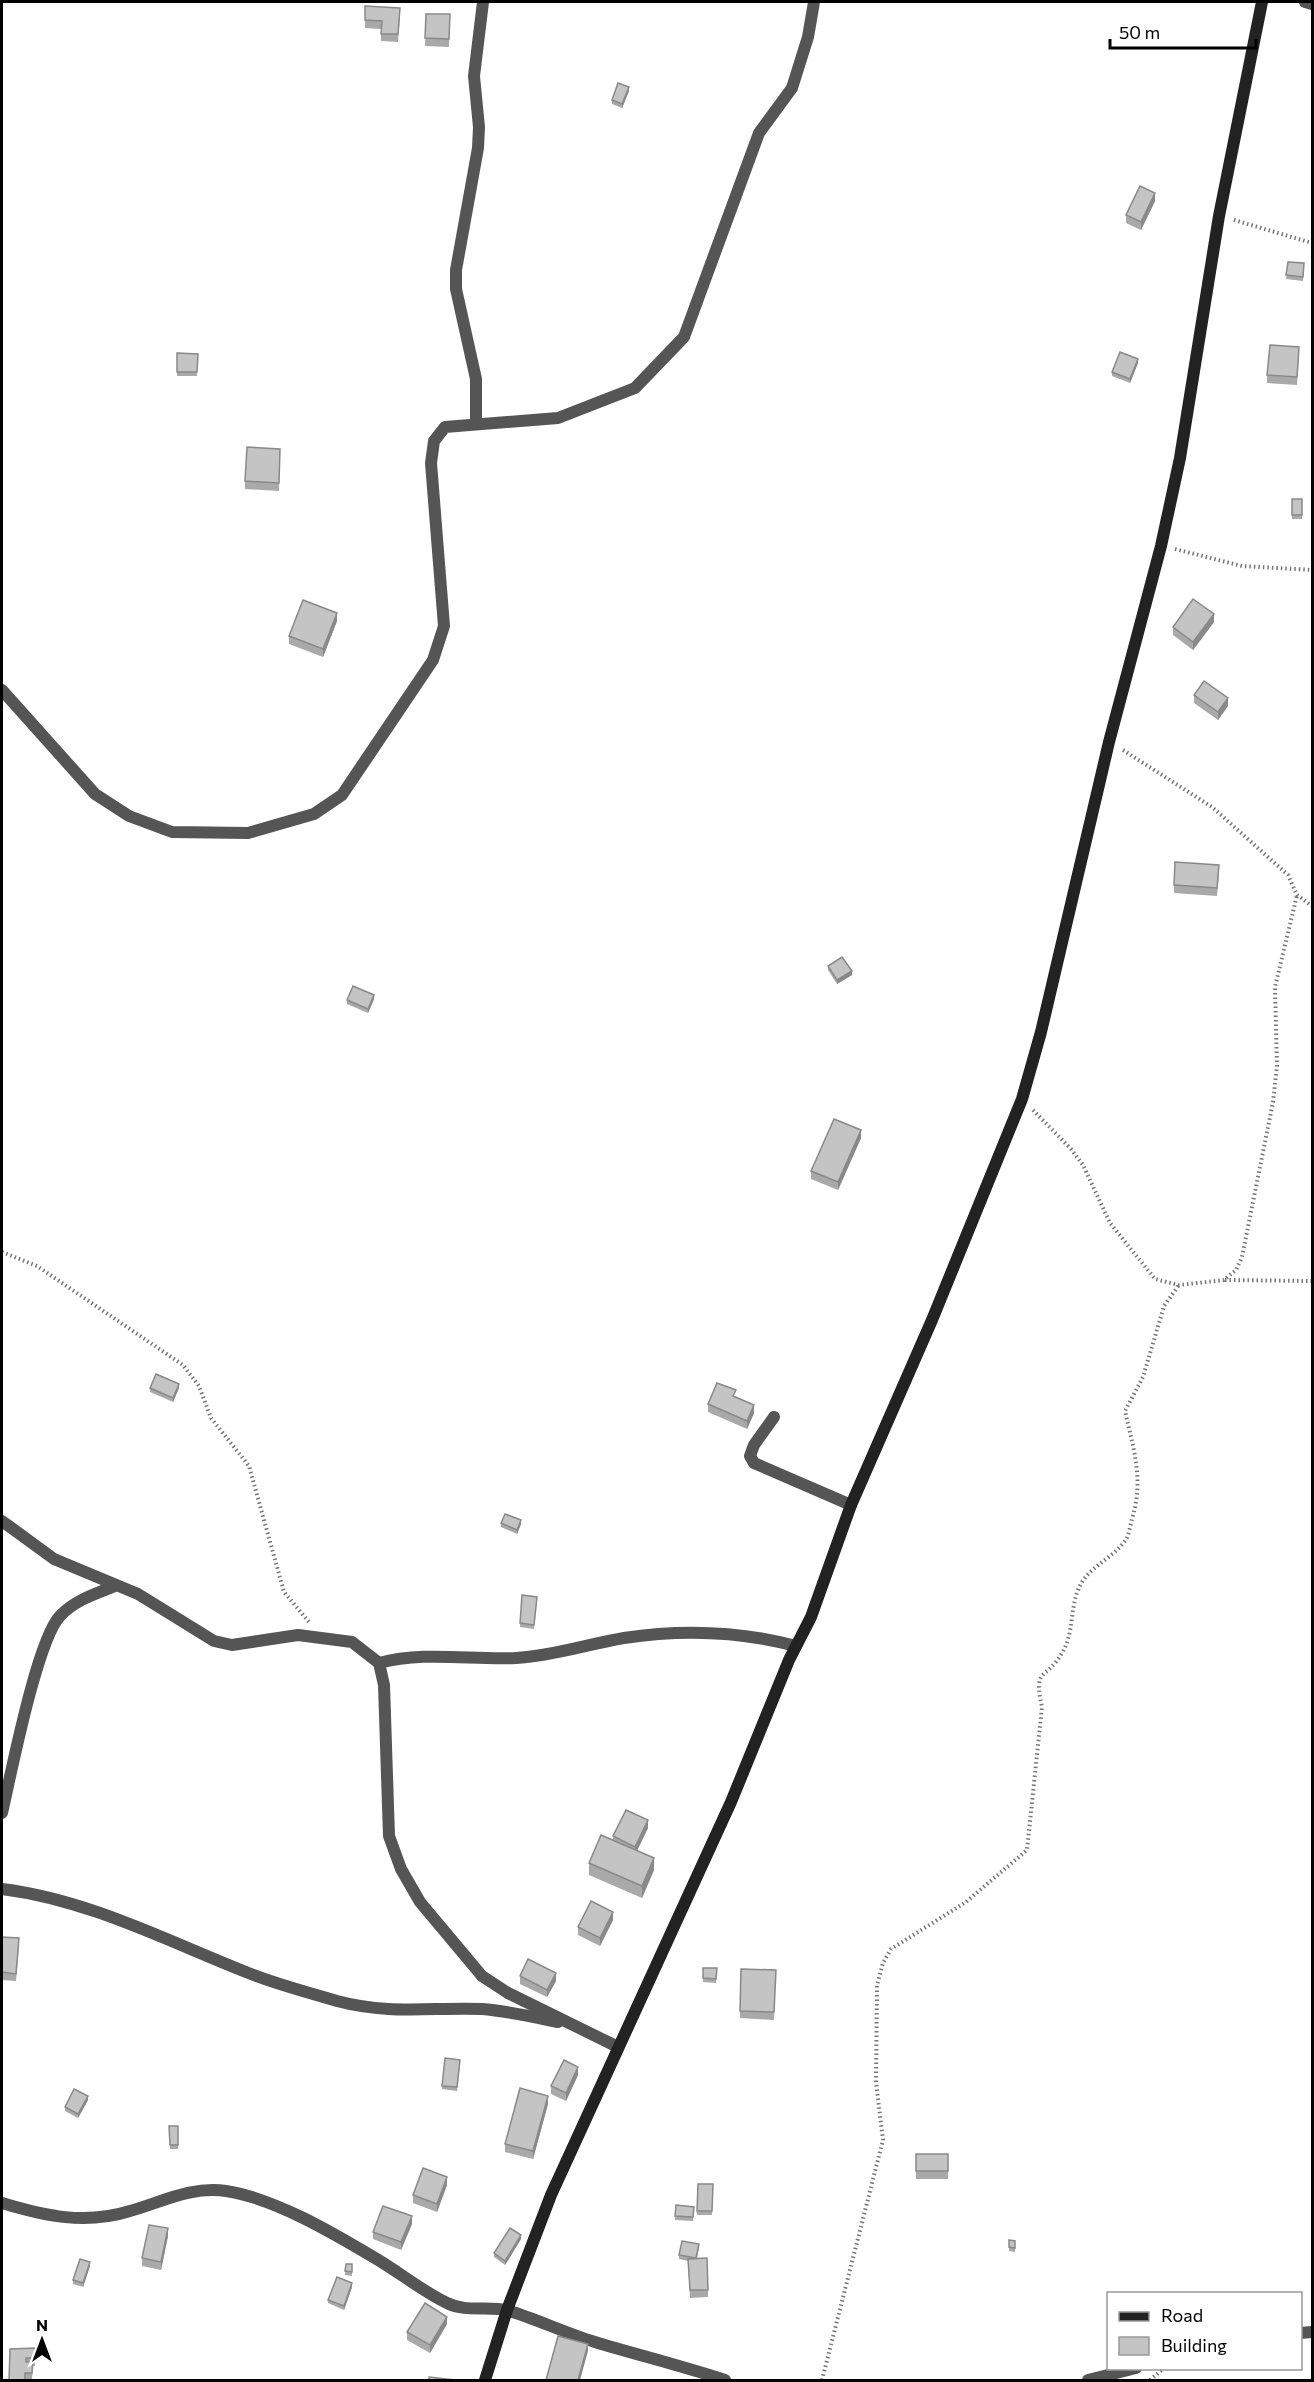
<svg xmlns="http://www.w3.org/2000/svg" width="1314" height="2382" font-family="Commissioner,sans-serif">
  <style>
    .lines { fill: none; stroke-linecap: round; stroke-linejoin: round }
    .path { stroke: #777; stroke-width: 4; stroke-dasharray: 1.5 3; stroke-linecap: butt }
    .street { stroke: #555; stroke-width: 12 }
    .secondary { stroke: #222; stroke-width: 12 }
    .wall { fill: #a9a9a9 }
    .shaded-wall { fill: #898989 }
    .building { fill: #c4c4c4; stroke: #898989; stroke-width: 1.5 }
  </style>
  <rect width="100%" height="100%" fill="#fff"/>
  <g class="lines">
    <g class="path">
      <path d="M1234,220L1312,243"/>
      <path d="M1175,549L1242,566L1312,570"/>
      <path d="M1123,750L1212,807L1288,875L1297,895L1312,906"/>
      <path d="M1033,1110L1071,1149L1083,1165L1110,1223L1155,1279L1179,1285L1224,1280L1236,1270L1242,1257L1273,1102L1277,1066L1275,987L1297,895"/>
      <path d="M2,1252L37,1266L183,1365L199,1386L211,1418L249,1466L284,1592L309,1622"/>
      <path d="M1225,1280L1312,1281"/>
      <path d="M822,2380L883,2140L876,2082L877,1985L883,1963L891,1949L966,1902L1027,1850L1042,1707C1033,1666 1046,1681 1062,1653C1074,1633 1070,1610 1078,1590C1087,1567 1111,1560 1125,1541C1129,1536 1130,1526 1132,1519C1144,1479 1134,1451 1125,1411L1143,1377L1164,1306L1179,1285"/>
      <path d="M1150,2380L1164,2368"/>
    </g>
    <g class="street">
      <path d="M1305,2L1312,4"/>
      <path d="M476,423V379L456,289V270L478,148L479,127L474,76L483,2"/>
      <path d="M2,690L95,794L129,816L172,832L248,833L314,814L342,795L433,660L444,626L431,463L434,441L445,427L558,418L635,388L684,337L759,133L792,88L808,37L814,2"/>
      <path d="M774,1417L754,1445L750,1456L754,1463L851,1505"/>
      <path d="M2,1521L54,1559L138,1594L214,1641L232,1645L298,1635L352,1642L379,1663L384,1685L389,1836L401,1869L420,1902L482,1976L508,1993L618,2047"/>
      <path d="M379,1663C424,1651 470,1660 516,1658C553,1656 588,1644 624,1638C682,1629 739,1631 796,1646"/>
      <path d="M2,1813C11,1774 37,1640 60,1616C75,1600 95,1594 115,1586"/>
      <path d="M2,1889C89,1900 165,1940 246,1972C275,1984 307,1992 337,2001C390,2015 431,2007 482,2009C508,2011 533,2017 558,2022"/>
      <path d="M2,2203C45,2216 85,2225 130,2211C162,2202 191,2186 226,2191C274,2198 333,2233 375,2258C399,2272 422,2291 447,2303C467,2313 489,2305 510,2311C538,2320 566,2333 595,2342C638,2355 682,2366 725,2380"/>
      <path d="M1300,2333L1312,2332"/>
      <path d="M1088,2380L1136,2368"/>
    </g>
    <path class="secondary" d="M485,2380L507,2310L551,2195L731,1802L789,1660L811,1617L851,1505L932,1320L1022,1099L1041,1032L1109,742L1161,546L1180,458L1219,216L1262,2"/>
  </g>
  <g class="wall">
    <path d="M365,6L400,16L398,42L381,41V29L365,28Z"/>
    <path d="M426,14H450L449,47L425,46Z"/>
    <path d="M629,91L622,108L612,104V100Z"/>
    <path d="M1155,201L1141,230L1126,223V215Z"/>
    <path d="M1288,262L1304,263L1303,281L1286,279Z"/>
    <path d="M177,353L198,354L197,376H177Z"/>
    <path d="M1299,355L1297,385L1267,383V375Z"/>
    <path d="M1138,363L1130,383L1112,376V372Z"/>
    <path d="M280,449L279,491L245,489V481Z"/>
    <rect x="1292" y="499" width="10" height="20"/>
    <path d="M337,621L323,657L289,644V636Z"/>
    <path d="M1214,622L1193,650L1173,635V627Z"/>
    <path d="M1194,695L1228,706L1218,720L1194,703Z"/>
    <path d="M1219,873L1217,896L1174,893V885Z"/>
    <path d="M828,966L852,975L837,984L828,970Z"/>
    <path d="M374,999L368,1013L347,1004V1000Z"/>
    <path d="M861,1138L838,1190L811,1179V1171Z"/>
    <path d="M150,1388H179L173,1402L150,1392Z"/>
    <path d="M736,1397L754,1413L747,1429L708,1412V1404Z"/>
    <path d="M501,1523L521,1524L517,1534L501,1527Z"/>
    <path d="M537,1601L534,1629L520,1627V1623Z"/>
    <path d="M648,1828L637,1850L654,1870L642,1898L589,1875V1863L613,1840V1836Z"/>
    <path d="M613,1920L600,1946L578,1935V1927Z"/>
    <path d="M2,1937L19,1946L16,1981L2,1980Z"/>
    <path d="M703,1968H717L716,1983L703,1982Z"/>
    <path d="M776,1970L774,2020L740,2018V2011Z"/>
    <path d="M520,1976L556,1981L547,1997L520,1984Z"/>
    <path d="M460,2064L457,2091L442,2089V2086Z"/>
    <path d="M578,2075L566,2101L551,2094V2086Z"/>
    <path d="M88,2100L78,2118L65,2111V2107Z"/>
    <path d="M548,2104L533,2159L505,2152V2144Z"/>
    <path d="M169,2126H178V2149H170Z"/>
    <rect x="916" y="2154" width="32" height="25"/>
    <path d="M698,2184H713L712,2215H697Z"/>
    <path d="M447,2185L437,2212L413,2203V2195Z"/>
    <path d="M676,2205L694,2207L693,2221L675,2220Z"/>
    <path d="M412,2224L401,2250L373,2239V2232Z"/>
    <path d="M168,2236L161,2270L142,2266V2258Z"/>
    <path d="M521,2239L505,2265L494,2257V2253Z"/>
    <path d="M1009,2240L1015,2241V2252L1009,2251Z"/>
    <path d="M699,2248L697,2259L708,2290V2297L690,2298L688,2261L679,2259V2255Z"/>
    <path d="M346,2264H352V2276L345,2275Z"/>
    <path d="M90,2266L83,2287L73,2284V2280Z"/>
    <path d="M352,2287L344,2310L328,2303V2300Z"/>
    <path d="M447,2324L430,2353L407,2340V2332Z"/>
    <path d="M35,2348V2366H33L32,2380H9L10,2349Z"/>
  </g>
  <g class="shaded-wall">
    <path d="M629,87V91L622,108V104Z"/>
    <path d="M1155,193V201L1141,230V222Z"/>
    <path d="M1138,359V363L1130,383V379Z"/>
    <path d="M337,613V621L323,657V649Z"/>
    <path d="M1214,614V622L1193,650V642Z"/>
    <path d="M1228,698V706L1218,720V712Z"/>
    <path d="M852,971V975L837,984V980Z"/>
    <path d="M374,995V999L368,1013V1009Z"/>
    <path d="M861,1130V1138L838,1190V1182Z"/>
    <path d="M179,1384V1388L173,1402V1398Z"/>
    <path d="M754,1405V1413L747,1429V1421Z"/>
    <path d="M521,1520V1524L517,1534V1530Z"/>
    <path d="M648,1820V1828L635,1855V1847Z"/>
    <path d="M654,1858V1870L642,1898V1886Z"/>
    <path d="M613,1912V1920L600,1946V1938Z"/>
    <path d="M556,1973V1981L547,1997V1990Z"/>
    <path d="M578,2067V2075L566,2101V2093Z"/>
    <path d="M88,2096V2100L78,2118V2114Z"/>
    <path d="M548,2096V2104L533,2159V2151Z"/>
    <path d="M447,2177V2185L437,2212V2204Z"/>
    <path d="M412,2216V2224L401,2250V2242Z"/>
    <path d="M168,2228V2236L161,2270V2262Z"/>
    <path d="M521,2235V2239L505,2265V2261Z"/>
    <path d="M90,2262V2266L83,2287V2283Z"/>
    <path d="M352,2283V2287L344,2310V2306Z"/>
    <path d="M447,2317V2324L430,2353V2345Z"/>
    <path d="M588,2344V2351L580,2380H578Z"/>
  </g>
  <g class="building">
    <path d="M365,6L400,8L398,34H381L382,21L365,20Z"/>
    <path d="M426,14H450L449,39L425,38Z"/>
    <path d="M618,83L629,87L622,104L612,100Z"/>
    <path d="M1140,186L1155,193L1141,222L1126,215Z"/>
    <path d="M1288,262L1304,263L1303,277L1286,275Z"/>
    <path d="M1270,345L1299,347L1297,377L1267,375Z"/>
    <path d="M1120,352L1138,359L1130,379L1112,372Z"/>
    <path d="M177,353L198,354L197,372H177Z"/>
    <path d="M247,447L280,449L279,483L245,481Z"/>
    <rect x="1292" y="499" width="10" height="16"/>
    <path d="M1193,599L1214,614L1193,642L1173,627Z"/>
    <path d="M303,600L337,613L323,649L289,636Z"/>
    <path d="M1204,681L1228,698L1218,712L1194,695Z"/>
    <path d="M1175,862L1219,865L1217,888L1174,885Z"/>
    <path d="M842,957L852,971L837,980L828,966Z"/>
    <path d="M353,986L374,995L368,1009L347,1000Z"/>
    <path d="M834,1119L861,1130L838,1182L811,1171Z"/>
    <path d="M156,1374L179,1384L173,1398L150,1388Z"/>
    <path d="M717,1383L736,1390L733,1396L754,1405L747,1421L708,1404Z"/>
    <path d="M505,1514L521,1520L517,1530L501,1523Z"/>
    <path d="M522,1595L537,1597L534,1625L520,1623Z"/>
    <path d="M626,1810L648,1820L635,1847L613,1836Z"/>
    <path d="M601,1835L654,1858L642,1886L589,1863Z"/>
    <path d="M591,1901L613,1912L600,1938L578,1927Z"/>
    <path d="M2,1937L19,1938L16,1974L2,1972Z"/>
    <path d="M528,1959L556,1973L547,1990L520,1976Z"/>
    <path d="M703,1968H717L716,1979L703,1978Z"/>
    <path d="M741,1969L776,1970L774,2012L740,2011Z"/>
    <path d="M445,2058L460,2060L457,2087L442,2086Z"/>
    <path d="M564,2060L578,2067L566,2093L551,2086Z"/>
    <path d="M520,2088L548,2096L533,2151L505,2144Z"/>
    <path d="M74,2089L88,2096L78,2114L65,2107Z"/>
    <path d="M169,2126H178V2145H170Z"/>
    <rect x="916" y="2154" width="32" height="17"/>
    <path d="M423,2168L447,2177L437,2204L413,2195Z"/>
    <path d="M698,2184H713L712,2211H697Z"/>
    <path d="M676,2205L694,2207L693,2217L675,2216Z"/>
    <path d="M383,2206L412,2216L401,2242L373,2232Z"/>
    <path d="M149,2225L168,2228L161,2262L142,2258Z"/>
    <path d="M510,2228L521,2235L505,2261L494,2253Z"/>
    <path d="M1009,2240L1015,2241V2248L1009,2247Z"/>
    <path d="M682,2241L699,2244L696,2258L679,2255Z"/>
    <path d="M707,2258L708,2290H690L688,2259Z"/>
    <path d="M80,2259L90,2262L83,2283L73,2280Z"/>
    <path d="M346,2264H352V2272L345,2271Z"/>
    <path d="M337,2277L352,2283L344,2306L328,2300Z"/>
    <path d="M425,2303L447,2317L430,2345L407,2332Z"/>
    <path d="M558,2336L588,2344L578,2380H546Z"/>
    <path d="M35,2348V2358H26V2362H33L32,2373H25V2380H9L10,2349Z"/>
    <path d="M429,2377L455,2380H429Z"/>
  </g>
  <rect width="1314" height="2382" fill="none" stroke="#000000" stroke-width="6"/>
  <rect x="1107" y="2292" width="195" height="78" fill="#ffffff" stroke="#999999" stroke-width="1.5"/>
  <rect x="1119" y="2312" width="30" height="9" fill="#222222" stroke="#999999" stroke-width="1.5"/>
  <text x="1161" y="2322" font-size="18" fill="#000000">Road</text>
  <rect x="1119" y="2337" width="30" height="18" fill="#c4c4c4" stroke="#999999" stroke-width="1.5"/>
  <text x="1161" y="2352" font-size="18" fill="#000000">Building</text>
  <g transform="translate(42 2340)" stroke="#ffffff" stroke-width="4.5" paint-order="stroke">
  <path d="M0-4.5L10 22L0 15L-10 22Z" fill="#000000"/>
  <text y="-9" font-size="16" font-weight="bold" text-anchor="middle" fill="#000000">N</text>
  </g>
  <path d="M1110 39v9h146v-9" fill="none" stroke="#000000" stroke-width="3"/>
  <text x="1119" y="39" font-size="18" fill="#000000" stroke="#ffffff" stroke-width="4.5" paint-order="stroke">50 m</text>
</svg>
